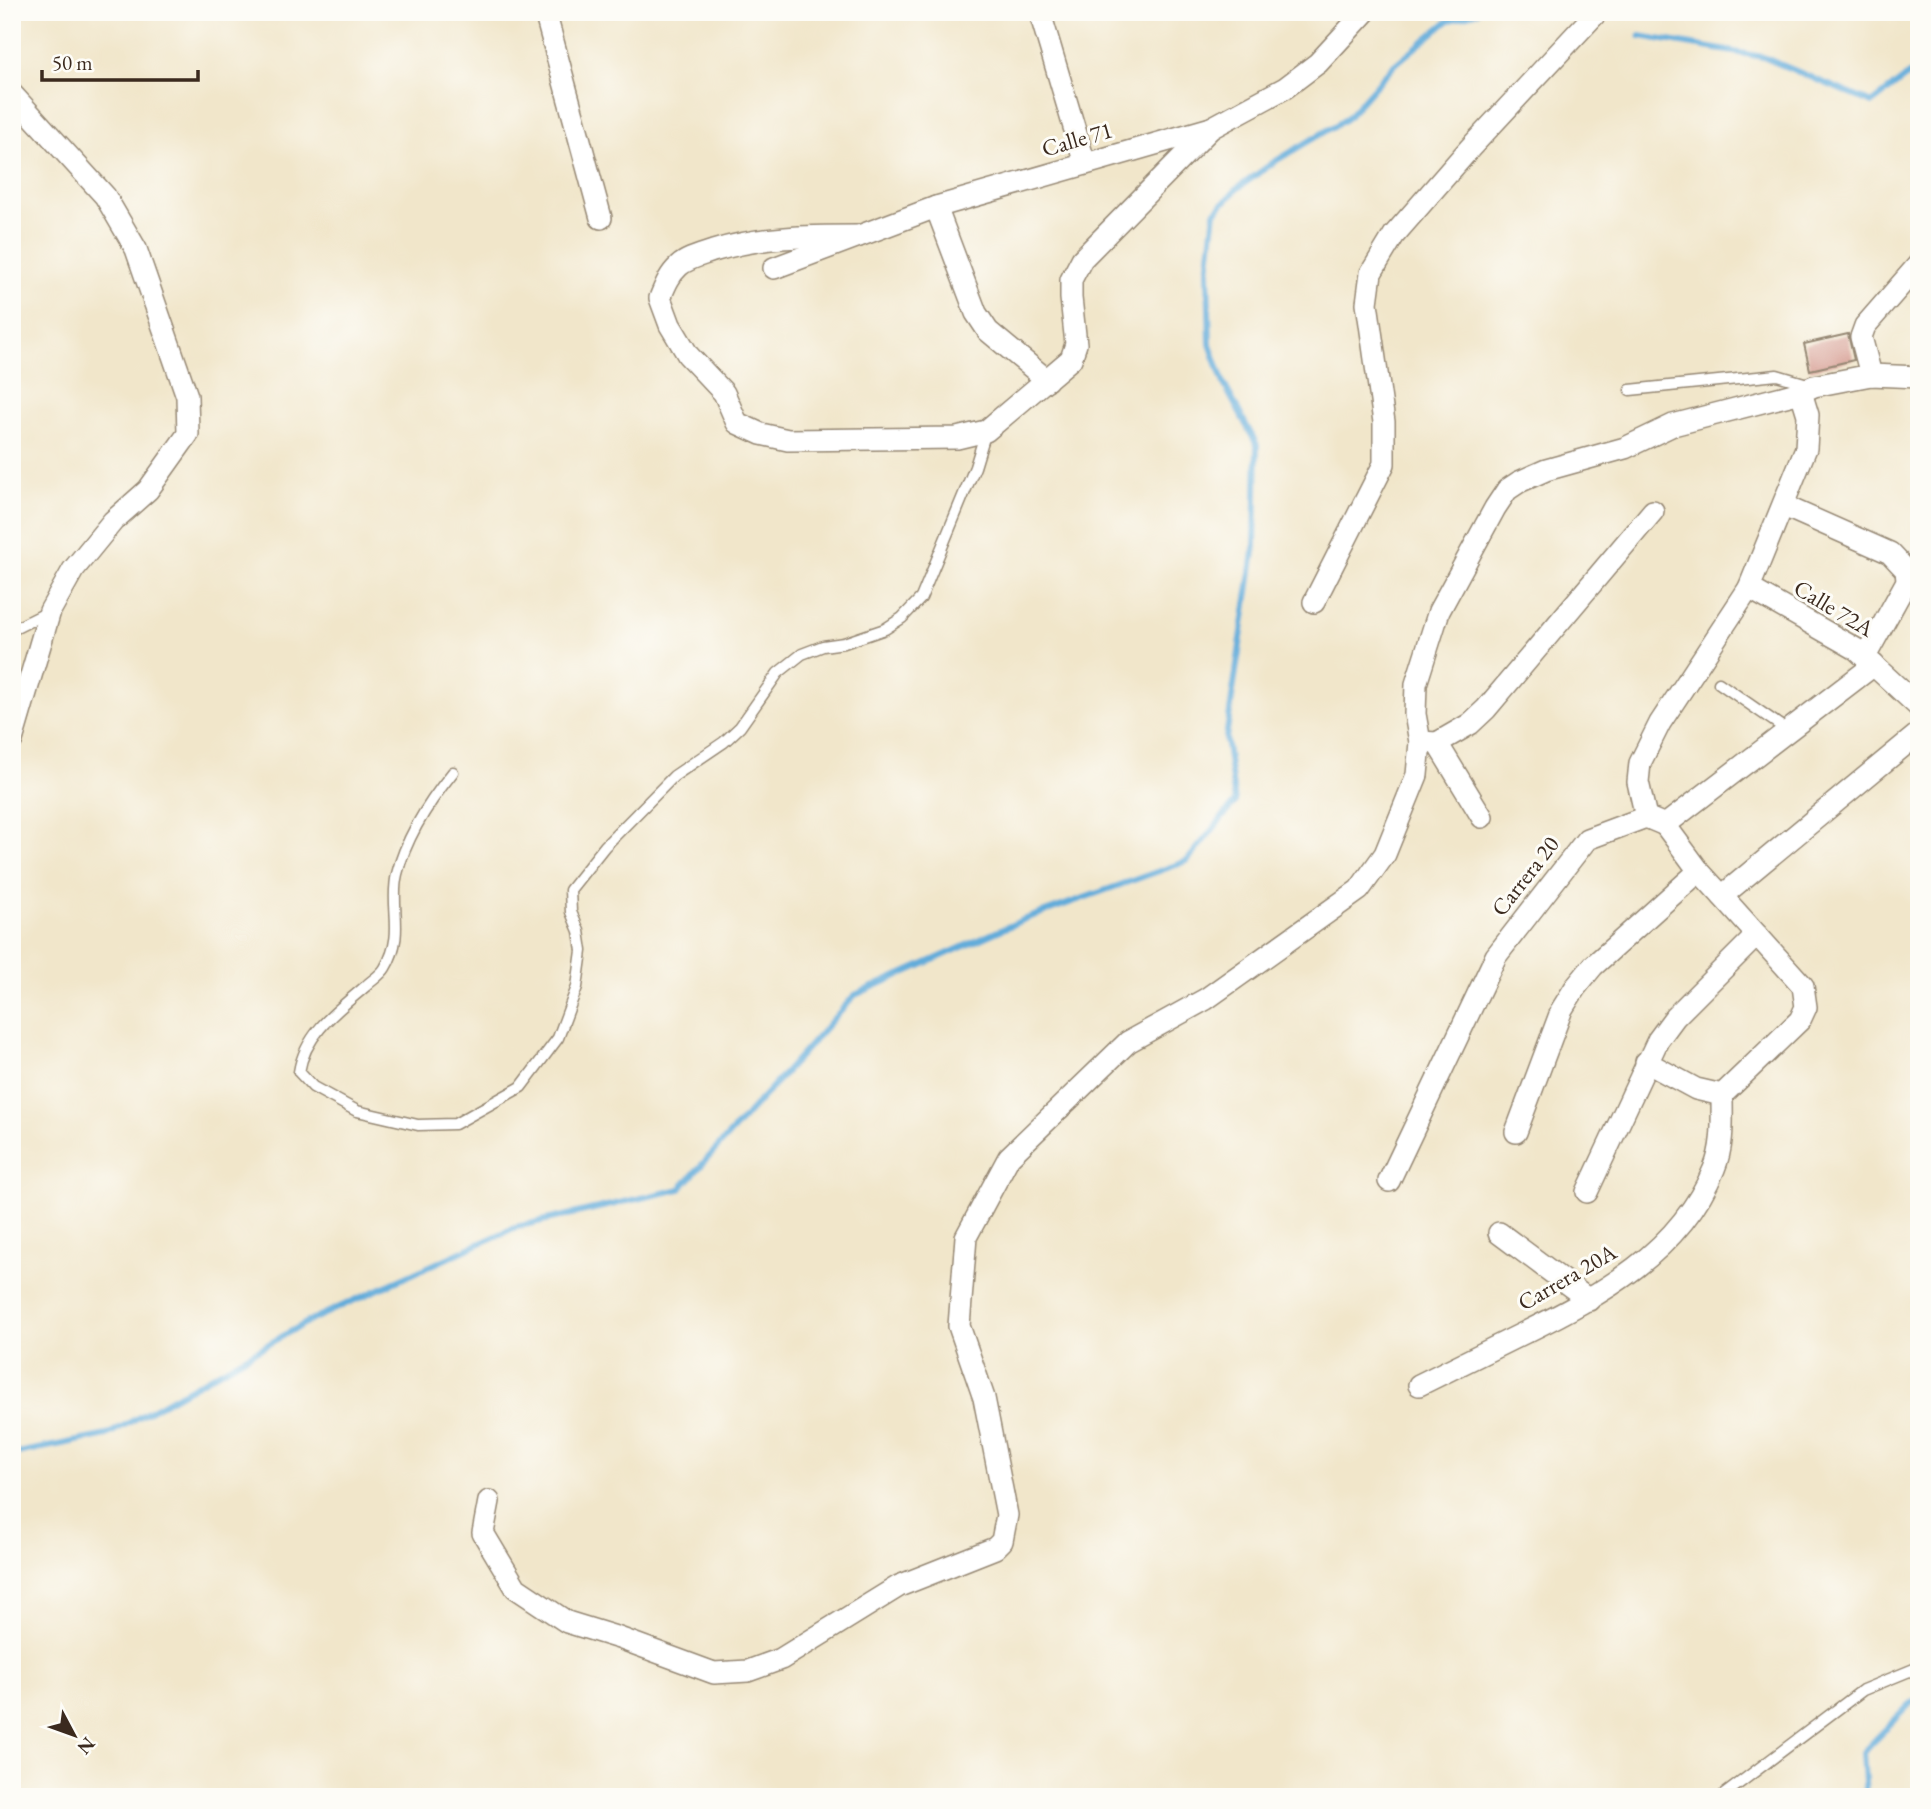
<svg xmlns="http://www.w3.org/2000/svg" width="1931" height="1809" font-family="'EB Garamond',serif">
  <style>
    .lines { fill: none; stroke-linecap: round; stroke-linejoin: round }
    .stream { stroke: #62acda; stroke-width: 6 }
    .building { fill: #d3958a }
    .service-casing { stroke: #968874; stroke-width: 13 }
    .minor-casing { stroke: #968874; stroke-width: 24 }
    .service { stroke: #fff; stroke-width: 10 }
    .minor { stroke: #fff; stroke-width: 21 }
    .labels { text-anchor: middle; stroke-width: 6; stroke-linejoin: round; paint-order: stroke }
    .street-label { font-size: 23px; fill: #3b2a1e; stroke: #fdfcf7 }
  </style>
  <rect width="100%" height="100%" fill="#fdfcf7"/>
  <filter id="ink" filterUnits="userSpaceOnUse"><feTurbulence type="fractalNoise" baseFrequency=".0143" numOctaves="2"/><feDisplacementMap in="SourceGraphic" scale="14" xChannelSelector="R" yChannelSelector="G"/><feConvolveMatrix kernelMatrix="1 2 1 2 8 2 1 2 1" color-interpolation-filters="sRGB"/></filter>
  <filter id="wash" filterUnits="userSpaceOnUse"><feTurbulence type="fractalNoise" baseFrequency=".00686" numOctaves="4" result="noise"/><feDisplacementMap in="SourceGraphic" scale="28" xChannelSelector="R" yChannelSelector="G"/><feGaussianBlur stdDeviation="1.57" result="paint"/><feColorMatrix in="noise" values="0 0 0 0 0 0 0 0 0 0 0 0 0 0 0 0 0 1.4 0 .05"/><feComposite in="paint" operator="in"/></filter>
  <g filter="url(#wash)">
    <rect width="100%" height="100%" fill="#f1e6ca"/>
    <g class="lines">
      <g class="stream">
        <path d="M1916,12L1919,17"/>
        <path d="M1640,36L1763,57L1872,103L1915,70L1919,62"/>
        <path d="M12,1454L107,1435L311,1320L516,1227L680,1189L855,995L1025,919L1187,861L1235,802L1226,738L1255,545L1257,445L1224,384L1210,344L1208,272L1215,212L1238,188L1274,162L1346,119L1393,66L1448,21L1477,12"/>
        <path d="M1866,1797L1863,1752L1909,1705L1919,1698"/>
      </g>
    </g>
    <g id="blocks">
      <path class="building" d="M1848,334L1854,360L1810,370L1804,344Z"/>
    </g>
  </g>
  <g filter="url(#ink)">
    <use href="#blocks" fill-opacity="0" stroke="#968874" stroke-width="2"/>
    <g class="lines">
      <g class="service-casing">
        <g id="service">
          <path d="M1630,390L1777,375L1811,385"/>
          <path d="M12,630L50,611"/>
          <path d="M1719,683L1788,731"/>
          <path d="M453,772C429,802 406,837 397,874C389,907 406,933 385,968C381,975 372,980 366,986C338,1010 305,1033 299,1072L313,1087L357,1111L418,1125L455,1124L521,1087L558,1038L577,987L582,951L579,931L571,912L570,890L605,846L674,776L724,742L740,727L778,673L802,654L823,646L844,643L885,629L902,618L921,598L975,467L986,431"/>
          <path d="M1721,1797L1863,1690L1919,1667"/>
        </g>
      </g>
      <g class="minor-casing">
        <g id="minor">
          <path d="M545,12L601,218"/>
          <path d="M1040,13L1085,164"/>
          <path d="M12,94L105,196L136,249L187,396L188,434L148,490L113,521L73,570L50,611L12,740"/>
          <path d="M936,207L976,313L988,331L1047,380"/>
          <path d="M858,236C809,236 761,236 713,251C702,255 688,258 679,266C669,275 665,286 660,298L670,325L688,355L724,393L737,423L761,434L788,440L957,438L986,431L1071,359L1076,344L1071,298V280L1082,259L1211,128"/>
          <path d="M774,268L936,207L1211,128L1285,88L1318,63L1365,12"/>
          <path d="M1871,375L1861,337L1865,326L1919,264"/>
          <path d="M1784,506L1890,553L1906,570L1907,581L1865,657"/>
          <path d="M1749,588L1856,649L1919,707"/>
          <path d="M1314,602L1384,464V422L1367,303L1371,273L1394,235L1470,148L1597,12"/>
          <path d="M1420,742L1437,743L1470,724L1486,709L1653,511"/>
          <path d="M1437,743L1482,817"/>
          <path d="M1646,817L1638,782L1640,763L1660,723L1749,588L1806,448L1808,415L1801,392"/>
          <path d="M1665,825L1699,871L1722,896L1919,733"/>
          <path d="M1646,1062L1696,1089L1722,1095"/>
          <path d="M1722,1095L1800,1020L1806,1007L1803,986L1722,896"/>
          <path d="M1516,1132L1562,1009L1575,988L1593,966L1699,871"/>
          <path d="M1389,1181L1496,956L1587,839L1646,817L1665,825L1874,665"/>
          <path d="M1587,1192L1658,1040L1675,1017L1757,935"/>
          <path d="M1499,1233L1589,1300"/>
          <path d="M1419,1385C1454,1368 1489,1350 1524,1333C1601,1295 1680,1252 1714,1169C1724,1145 1722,1120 1722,1095"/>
          <path d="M489,1501L483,1533L516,1588L567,1622L619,1638L714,1673L748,1671L781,1659L899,1586L995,1548L1002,1541L1007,1515L984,1398L959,1326L966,1237L1009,1157L1128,1042L1206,999L1359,890L1385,854L1417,775L1420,742L1415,714L1416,684L1439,611L1495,508L1507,490L1519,482L1546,470L1625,448L1673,425L1801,392L1814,386L1871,375L1919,377"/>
        </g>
      </g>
      <use href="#service" class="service"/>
      <use href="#minor" class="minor"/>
    </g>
  </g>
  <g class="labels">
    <g class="street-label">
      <text transform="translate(1077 139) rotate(-16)" y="8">Calle 71</text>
      <text transform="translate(1834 608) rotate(31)" y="8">Calle 72A</text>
      <text transform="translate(1525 876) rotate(-52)" y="8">Carrera 20</text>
      <text transform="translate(1567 1277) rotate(-30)" y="8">Carrera 20A</text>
    </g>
  </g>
  <rect width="1931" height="1809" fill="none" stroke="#fdfcf7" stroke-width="42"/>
  <g transform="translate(74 1735) rotate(131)" stroke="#fdfcf7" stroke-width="5" paint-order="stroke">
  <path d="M0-5L12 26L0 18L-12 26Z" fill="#3b2a1e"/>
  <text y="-10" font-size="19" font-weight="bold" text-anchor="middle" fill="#3b2a1e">N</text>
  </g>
  <path d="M42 70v10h156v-10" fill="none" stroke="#3b2a1e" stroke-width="3.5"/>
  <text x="52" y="70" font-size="21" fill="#3b2a1e" stroke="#fdfcf7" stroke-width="5" paint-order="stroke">50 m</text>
</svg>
